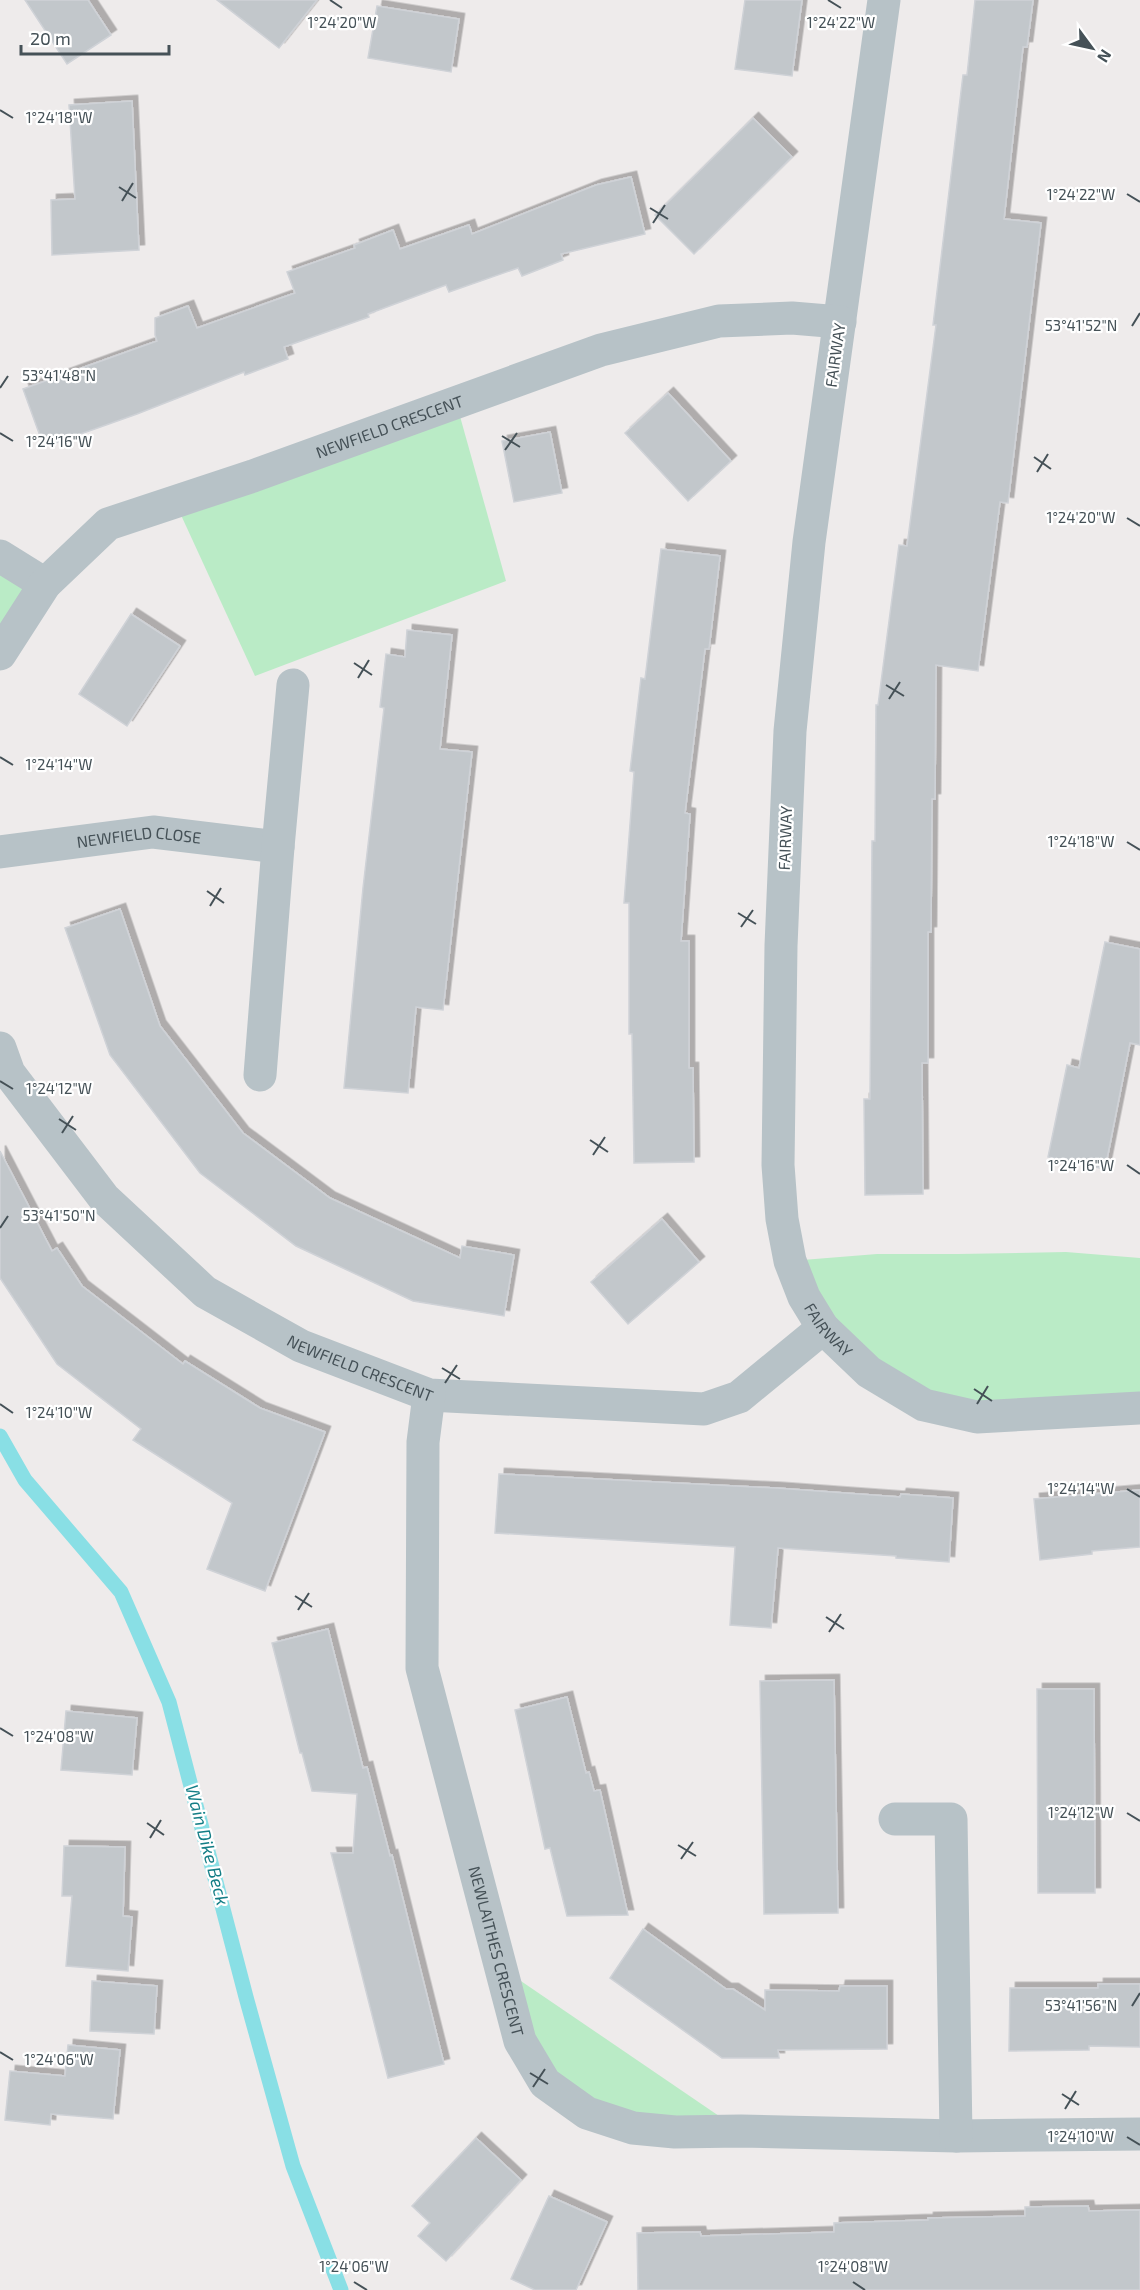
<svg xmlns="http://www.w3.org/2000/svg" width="1140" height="2290" font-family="'Exo 2',sans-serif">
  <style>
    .green { fill: #baebc6 }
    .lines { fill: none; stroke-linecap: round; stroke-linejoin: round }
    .stream { stroke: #89dfe5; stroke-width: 15 }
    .building { fill: #c2c7cb; stroke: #cfd2d7; stroke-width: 1.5; filter: url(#shadow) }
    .minor { stroke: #b7c2c7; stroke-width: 33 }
    .ticks { fill: none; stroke: #455157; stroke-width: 2 }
    .labels { text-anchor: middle; stroke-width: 4.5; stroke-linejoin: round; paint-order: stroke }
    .street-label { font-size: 16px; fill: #455157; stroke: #fff }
    .water-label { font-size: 18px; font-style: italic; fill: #147e86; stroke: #fff }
    .ticks-label { font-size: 15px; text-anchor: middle; fill: #455157; stroke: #fff; stroke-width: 4.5; stroke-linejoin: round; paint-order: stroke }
  </style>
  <defs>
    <filter id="shadow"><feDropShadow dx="5.5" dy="-5.5" stdDeviation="0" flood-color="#0004"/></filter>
  </defs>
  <rect width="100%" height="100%" fill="#eeebeb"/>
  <g class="green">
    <path d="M456,402L506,581L255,676L175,502Z"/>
    <path d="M0,556L45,584L0,654Z"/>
    <path d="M1066,1252L1140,1258V1408L977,1417L869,1372L790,1261L877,1254H958Z"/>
    <path d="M499,1966L741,2131L675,2132L545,2083Z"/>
  </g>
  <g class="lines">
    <path class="stream" d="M0,1436L25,1480L121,1592L169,1702L246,1997L293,2166L341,2290"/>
  </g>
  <g class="building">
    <path d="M25,0H88L111,35L67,64Z"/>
    <path d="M217,0H317L279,48Z"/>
    <path d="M745,0H802L792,76L735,69Z"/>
    <path d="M975,0H1033L1027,47H1023L1004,219L1041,223L1008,503L1000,502L978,671L936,665L935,799H932L931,932H928V1063H922L923,1194L865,1195L864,1099H870L872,841H875L876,705H878L899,545L907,546L936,325H933L963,75H967Z"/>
    <path d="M377,6L459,19L451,72L368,58Z"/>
    <path d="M132,101L139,250L52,255L51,200L75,199L69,105Z"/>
    <path d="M753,118L792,157L694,254L655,215Z"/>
    <path d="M631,177L645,234L561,254L563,260L522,276L518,268L449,292L446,285L368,314L369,317L284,347L288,359L245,375L244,372L137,414L44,447L23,389L157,341L155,335V318L188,306L197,328L295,293L287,272L355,248L354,245L393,230L400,249L469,225L472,234L596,185Z"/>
    <path d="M668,393L731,461L688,501L625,433Z"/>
    <path d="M550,432L562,493L514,502L502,441Z"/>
    <path d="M661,549L720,556L709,649H705L685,813L690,814L681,941H689V1068H693L694,1162L634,1163L632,1034H629V903H624L634,772L630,771L641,678L645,679Z"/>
    <path d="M131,614L180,646L127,726L79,694Z"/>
    <path d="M407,630L452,635L440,749L472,752L443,1010L416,1007L408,1093L344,1088L363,888L384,708L380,707L386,654L405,657Z"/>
    <path d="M120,909L160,1026L243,1133L330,1198L460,1258L462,1246L514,1255L504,1316L413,1301L296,1246L200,1173L110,1055L65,928Z"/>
    <path d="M1105,942L1140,949V1045L1130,1043L1105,1169L1048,1157L1067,1065L1079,1068Z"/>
    <path d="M0,1151L52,1251L57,1248L82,1286L183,1364L185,1361L260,1408L325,1432L265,1591L207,1569L232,1503L133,1440L141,1429L57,1364L0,1278Z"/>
    <path d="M662,1219L699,1262L628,1324L591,1282Z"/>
    <path d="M499,1474L776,1488L900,1497L901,1494L953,1498L949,1562L896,1558V1556L778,1548L771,1628L730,1625L735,1547L495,1533Z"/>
    <path d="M1140,1490V1547L1092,1551V1554L1040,1560L1034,1499Z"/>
    <path d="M328,1629L363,1768L367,1767L390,1856L392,1855L444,2064L388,2078L331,1853H353L357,1794L312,1791L302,1753H300L272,1643Z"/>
    <path d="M834,1680L838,1913L764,1914L760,1681Z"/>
    <path d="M1037,1689H1094L1095,1893H1038Z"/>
    <path d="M567,1697L586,1773L589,1772L594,1791L600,1790L628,1915L567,1916L550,1848L545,1849L515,1710Z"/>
    <path d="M66,1711L137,1718L132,1775L61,1770Z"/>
    <path d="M64,1846L125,1847L123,1916L132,1917L128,1971L66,1966L72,1896H62Z"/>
    <path d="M643,1929L726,1989H733L765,2010V1990L839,1991L840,1986H887V2049L778,2050L779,2058H722L610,1978Z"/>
    <path d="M92,1981L157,1986L154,2034L90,2031Z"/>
    <path d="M1098,1984H1140V2047L1089,2046V2050L1009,2051L1010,1988H1098Z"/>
    <path d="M68,2045L120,2050L113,2119L51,2114L50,2125L5,2120L10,2071L65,2076Z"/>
    <path d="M476,2138L521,2180L446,2261L418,2236L430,2223L412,2206Z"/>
    <path d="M549,2196L607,2222L576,2290H535L511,2279Z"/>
    <path d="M1088,2206L1089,2211L1140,2210V2290H638L637,2233L700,2232L701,2236L834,2232V2223L928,2220V2218L1025,2216V2207Z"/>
  </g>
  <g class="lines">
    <g class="minor">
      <path id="s1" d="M884,0L809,542L790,731L781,946L778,1165L782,1219L790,1261L804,1297L823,1328L869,1372L924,1405L977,1417L1140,1408"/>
      <path d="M0,556L45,584"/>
      <path id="s2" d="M0,654L45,584L108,524L253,476L601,350L719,321L792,318L840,322"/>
      <path id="s3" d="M0,852L153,832L278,847"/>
      <path id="s4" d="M0,1048L9,1073L104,1198L205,1292L301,1346L429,1395L704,1409L739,1397L823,1328"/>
      <path d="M260,1075L278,847L293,685"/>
      <path id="s5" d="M429,1395L423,1442L422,1668L520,2041L545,2083L587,2113L633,2128L675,2132L741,2131L956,2136L1140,2134"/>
      <path d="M895,1819H951L956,2136"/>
    </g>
  </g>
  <path class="ticks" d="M330,0L342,8M828,0L841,8M0,110L13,118M119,187L136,198M1127,194L1140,202M122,201L133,183M650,208L668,219M653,223L665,205M1132,326L1140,313M0,388L8,376M0,433L13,441M502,436L520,447M505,450L517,433M1034,457L1051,469M1037,472L1048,454M1127,518L1140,526M354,663L372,675M358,678L369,660M886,685L904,696M889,699L900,682M0,757L13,765M1127,842L1140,850M207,891L224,903M210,906L221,888M738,913L756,924M741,927L753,910M0,1081L13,1089M59,1119L76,1130M62,1133L73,1116M590,1140L608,1152M593,1155L605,1137M1127,1165L1140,1174M0,1228L8,1216M442,1368L460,1379M445,1383L457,1365M974,1389L992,1401M0,1404L13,1413M977,1404L988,1386M1127,1489L1140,1497M295,1596L312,1607M298,1610L309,1593M826,1617L844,1629M829,1632L841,1614M0,1728L13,1736M1127,1813L1140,1821M147,1823L164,1835M150,1838L161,1820M678,1845L696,1856M681,1859L693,1842M1132,2006L1140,1993M0,2052L13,2060M530,2073L548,2084M533,2087L545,2069M1062,2094L1079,2105M1065,2109L1076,2091M1127,2137L1140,2145M354,2282L367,2290M853,2282L865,2290"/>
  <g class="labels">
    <g class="street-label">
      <text transform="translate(835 355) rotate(-82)" y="6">FAIRWAY</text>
      <text dy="6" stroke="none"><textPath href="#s2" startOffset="468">NEWFIELD CRESCENT</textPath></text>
      <text transform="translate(785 838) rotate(-88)" y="6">FAIRWAY</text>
      <text dy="6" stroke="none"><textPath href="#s3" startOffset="140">NEWFIELD CLOSE</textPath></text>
      <text dy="6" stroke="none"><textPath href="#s1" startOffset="1348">FAIRWAY</textPath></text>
      <text dy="6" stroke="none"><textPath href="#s4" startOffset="495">NEWFIELD CRESCENT</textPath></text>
      <text dy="6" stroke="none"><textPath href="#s5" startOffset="566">NEWLAITHES CRESCENT</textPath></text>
    </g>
    <g class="water-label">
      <text transform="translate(207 1845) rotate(75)" y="6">Wain Dike Beck</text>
    </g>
  </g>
  <g class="ticks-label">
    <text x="841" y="28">1°24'22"W</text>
    <text x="342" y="28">1°24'20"W</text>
    <text x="59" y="123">1°24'18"W</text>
    <text x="1081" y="200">1°24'22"W</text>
    <text x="1081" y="331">53°41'52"N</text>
    <text x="59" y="381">53°41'48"N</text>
    <text x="59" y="447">1°24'16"W</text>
    <text x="1081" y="523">1°24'20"W</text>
    <text x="59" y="770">1°24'14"W</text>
    <text x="1081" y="847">1°24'18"W</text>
    <text x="59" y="1094">1°24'12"W</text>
    <text x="1081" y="1171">1°24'16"W</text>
    <text x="59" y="1221">53°41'50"N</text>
    <text x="59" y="1418">1°24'10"W</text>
    <text x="1081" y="1494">1°24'14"W</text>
    <text x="59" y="1742">1°24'08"W</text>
    <text x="1081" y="1818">1°24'12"W</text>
    <text x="1081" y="2011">53°41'56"N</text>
    <text x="59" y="2065">1°24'06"W</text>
    <text x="1081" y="2142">1°24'10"W</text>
    <text x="354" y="2272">1°24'06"W</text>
    <text x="853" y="2272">1°24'08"W</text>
  </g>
  <g transform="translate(1092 48) rotate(123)" stroke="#ffffff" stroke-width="4.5" paint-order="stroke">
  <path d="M0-4.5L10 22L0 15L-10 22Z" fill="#455157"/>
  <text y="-9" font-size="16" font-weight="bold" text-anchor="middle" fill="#455157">N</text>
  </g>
  <path d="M21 45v9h148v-9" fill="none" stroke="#455157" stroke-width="3"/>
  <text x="30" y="45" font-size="18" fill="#455157" stroke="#ffffff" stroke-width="4.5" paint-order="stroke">20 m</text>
</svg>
